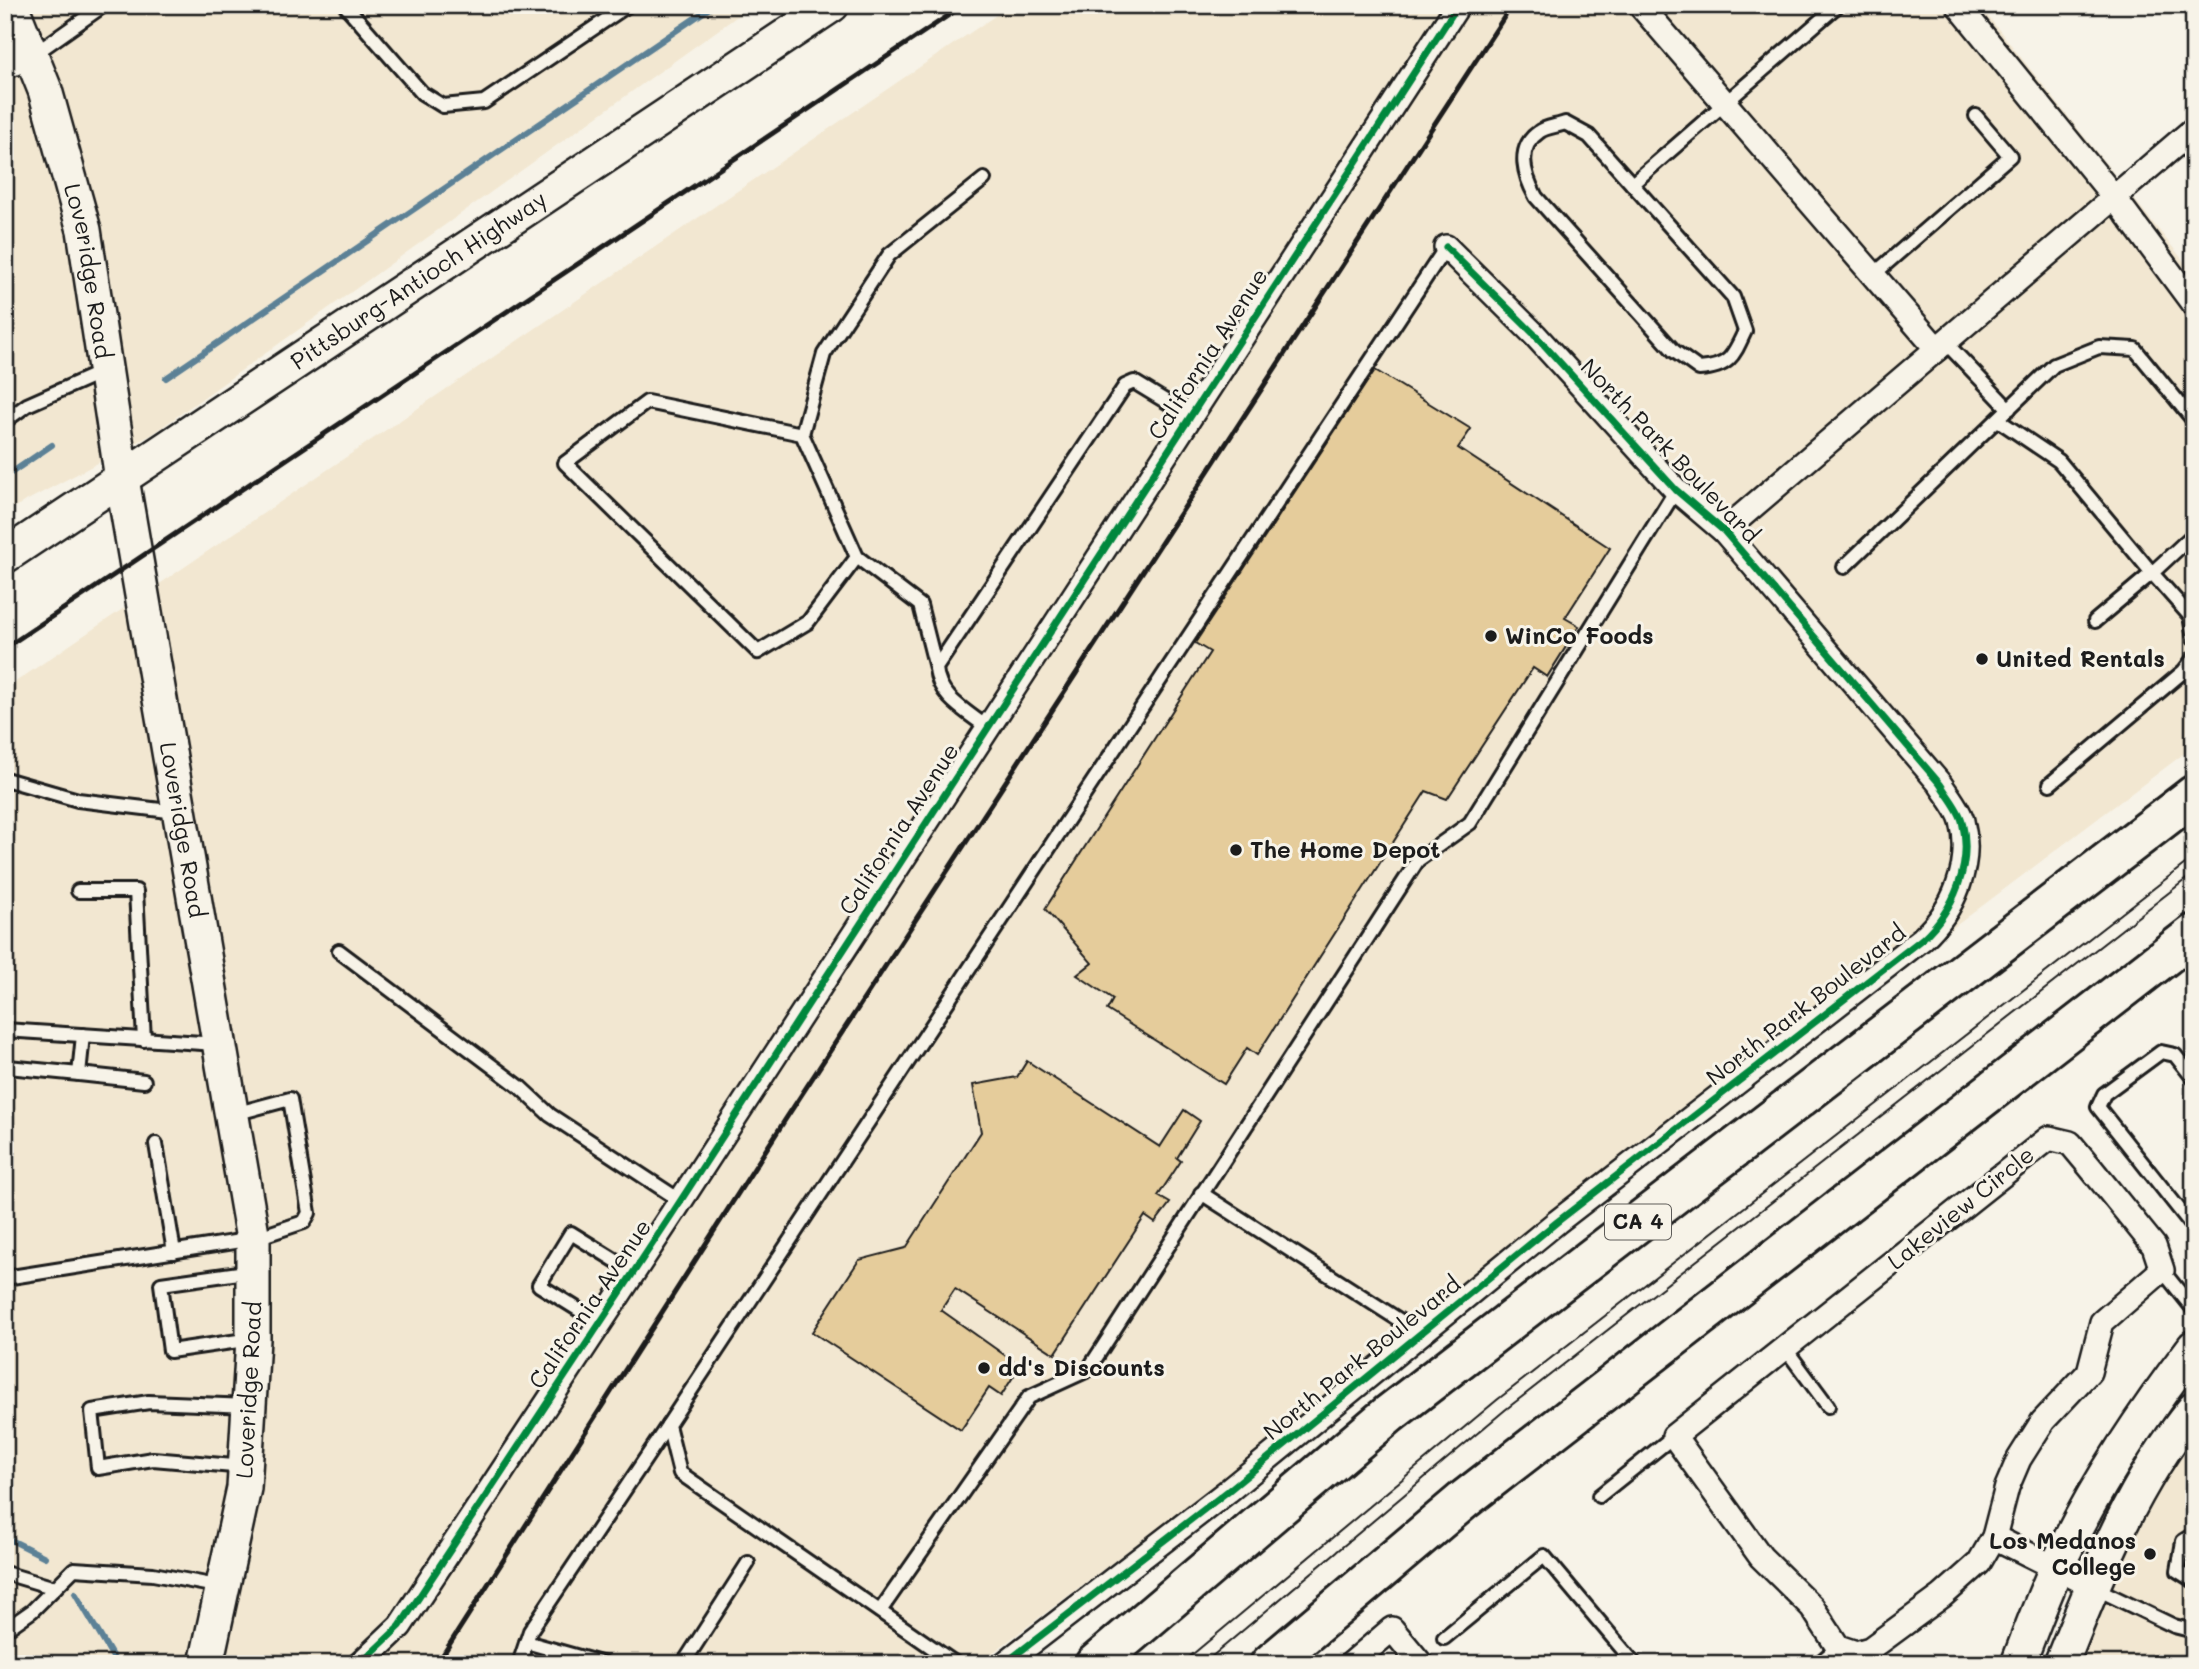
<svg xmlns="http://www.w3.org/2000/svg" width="2199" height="1669" font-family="Mali,sans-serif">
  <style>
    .built { fill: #f2e7d1 }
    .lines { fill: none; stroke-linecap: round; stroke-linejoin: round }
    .stream { stroke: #5c8196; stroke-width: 6 }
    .building { fill: #e5cc9b; stroke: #1c1c1c; stroke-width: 2 }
    .lane-casing { stroke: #1c1c1c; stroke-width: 18 }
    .street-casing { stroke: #1c1c1c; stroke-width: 28 }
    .secondary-casing { stroke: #1c1c1c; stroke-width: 38 }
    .highway-casing { stroke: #1c1c1c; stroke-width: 44 }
    .lane { stroke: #f7f3e8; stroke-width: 12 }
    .street { stroke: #f7f3e8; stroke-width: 23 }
    .secondary { stroke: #f7f3e8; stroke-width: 33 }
    .highway { stroke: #f7f3e8; stroke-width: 38 }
    .tram { stroke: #1c1c1c; stroke-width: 2 }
    .rail { stroke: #1c1c1c; stroke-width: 5 }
    .cycleway-casing { stroke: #f7f3e8; stroke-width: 11 }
    .cycleway { stroke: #00873e; stroke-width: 7 }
    .poi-dot { fill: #1c1c1c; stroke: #f7f3e8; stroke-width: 2.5 }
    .labels { text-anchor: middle; stroke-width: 6; stroke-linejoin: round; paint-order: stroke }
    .shield { fill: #f7f3e8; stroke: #5e5c59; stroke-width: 2 }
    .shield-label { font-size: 21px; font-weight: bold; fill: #1c1c1c }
    .street-label { font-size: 23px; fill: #1c1c1c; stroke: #f7f3e8 }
    .poi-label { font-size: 23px; font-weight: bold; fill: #1c1c1c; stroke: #f7f3e8; text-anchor: start }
  </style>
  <rect width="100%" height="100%" fill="#f7f3e8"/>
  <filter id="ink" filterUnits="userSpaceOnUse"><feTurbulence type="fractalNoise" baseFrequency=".0143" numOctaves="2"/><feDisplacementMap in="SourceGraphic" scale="14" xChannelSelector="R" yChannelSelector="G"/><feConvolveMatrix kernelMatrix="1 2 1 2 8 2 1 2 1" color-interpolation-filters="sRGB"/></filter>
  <g filter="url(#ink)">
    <g class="built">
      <path d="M5,5H753L151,435L5,512Z"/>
      <path d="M1011,5H1979L2194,274V746L978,1664H5V689Z"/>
      <path d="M2194,1409V1664H2061Z"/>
    </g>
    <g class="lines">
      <g class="stream">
        <path d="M166,378L714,5"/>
        <path d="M5,477L52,445"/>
        <path d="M5,1537L45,1557"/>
        <path d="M75,1593L117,1664"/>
      </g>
    </g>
    <g class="building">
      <path d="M1375,370L1471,429L1458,448L1610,548L1565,618L1579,626L1547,677L1533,668L1447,799L1426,791L1257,1055L1247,1048L1224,1084L1107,1010L1113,999L1077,975L1092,963L1045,909L1210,652L1195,643Z"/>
      <path d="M1027,1061L1160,1147L1184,1110L1200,1121L1177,1158L1181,1161L1158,1196L1170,1203L1155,1223L1145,1216L1055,1354L955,1289L941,1310L1020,1366L1001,1396L989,1388L961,1430L812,1332L859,1260L906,1248L981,1132L973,1085L1017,1077Z"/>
    </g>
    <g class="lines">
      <g class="lane-casing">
        <g id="lane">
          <path d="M345,5L422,93L443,106L484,102L628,5"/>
          <path d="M33,55L104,5"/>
          <path d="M1565,123L1589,136L1733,297L1745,331C1733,357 1729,367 1699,369L1674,351L1536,197C1525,177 1515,148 1539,132C1545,127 1558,126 1565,123Z"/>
          <path d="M1632,184L1838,5"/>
          <path d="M1873,275L2010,156L1976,116"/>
          <path d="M1945,342L2009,409"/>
          <path d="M1998,420L2059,461L2152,573L2194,534"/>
          <path d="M5,421L27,405L104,371"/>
          <path d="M802,434L824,354L889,255L984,179"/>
          <path d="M857,557L802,434L647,402L565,463L758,652L808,622L857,557L920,605L936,668"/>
          <path d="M1844,567L2054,365L2099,347L2135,349L2194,421"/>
          <path d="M2095,621L2152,573L2190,616L2194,639"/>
          <path d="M988,728C966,711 938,697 936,668L1125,386L1134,382L1190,416"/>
          <path d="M5,779L78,800L177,812"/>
          <path d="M2050,784L2184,671L2194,658"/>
          <path d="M78,891H136L144,1040"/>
          <path d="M339,951L520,1087L550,1115L681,1201"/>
          <path d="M5,1030L217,1044"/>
          <path d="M8,1067L79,1074L83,1035"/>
          <path d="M79,1074L144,1081"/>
          <path d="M2194,1079L2175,1055L2161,1052L2104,1094L2098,1107L2194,1228"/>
          <path d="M156,1144L174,1252"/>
          <path d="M1201,1193L1421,1334"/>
          <path d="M2162,1270L2194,1310"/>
          <path d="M5,1278L253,1239L304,1222L309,1213L290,1099L234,1114"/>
          <path d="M600,1323L539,1285L571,1233L634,1272"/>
          <path d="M252,1339L170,1351L161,1284L253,1271"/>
          <path d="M1785,1348L1828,1406"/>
          <path d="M245,1467L153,1459L98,1468L92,1411L149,1402L249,1406"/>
          <path d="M1599,1496L1674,1436"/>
          <path d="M2194,1534L2183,1541L2178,1571L2194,1581"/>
          <path d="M5,1573L55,1588"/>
          <path d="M2095,1588L2174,1626L2194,1631"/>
          <path d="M880,1611L1029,1397L1088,1370L1418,860L1470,823L1676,490"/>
          <path d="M5,1630L32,1611L74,1569L153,1574L222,1587"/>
          <path d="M1444,1638L1544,1556L1635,1664"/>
          <path d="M526,1642L604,1664"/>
          <path d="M519,1664L530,1631L668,1425"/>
          <path d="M683,1664L748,1563"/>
          <path d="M956,1664L680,1473L668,1425L1446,247"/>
          <path d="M1818,1664L1838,1647"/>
        </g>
      </g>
      <g class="street-casing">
        <g id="street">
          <path d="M1640,5L1937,349"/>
          <path d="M1958,5L2114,197L2194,305"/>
          <path d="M5,67L32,56"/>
          <path d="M1724,531L2194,129"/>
          <path d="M2049,1138L2070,1143L2090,1167L2154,1246L2162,1270L2102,1322L2089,1372L2043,1421L2019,1459L2007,1487L1994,1537L1979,1563L1942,1596L1870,1649L1856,1653L1838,1647L1812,1607L1761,1557L1674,1436Z"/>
          <path d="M1994,1537L2092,1586"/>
          <path d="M360,1664L400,1626L672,1214L1458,5"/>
          <path d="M1004,1664L1228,1491L1557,1222L1922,939C1954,910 1973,865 1962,821C1959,809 1947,795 1940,784L1724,531L1676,490L1535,335L1446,247"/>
          <path d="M1351,1664L1392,1629L1421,1664"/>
        </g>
      </g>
      <g class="secondary-casing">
        <g id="secondary">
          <path id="s1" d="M11,5L45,90L84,230L122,479L253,1239V1339L244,1488L206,1664"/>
          <path id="s2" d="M5,556L832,5"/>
          <path d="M2018,1664C2030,1632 2042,1600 2056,1569C2091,1491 2142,1415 2194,1347"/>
          <path d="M2061,1664C2097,1574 2132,1484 2194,1409"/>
        </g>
      </g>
      <g class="highway-casing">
        <g id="highway">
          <path d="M1095,1664L1389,1414L2194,795"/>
          <path d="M1270,1664L1465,1499L2194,934"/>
        </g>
      </g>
      <use href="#lane" class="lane"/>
      <use href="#street" class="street"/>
      <use href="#secondary" class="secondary"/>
      <use href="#highway" class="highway"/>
      <g class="tram">
        <path d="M1181,1664L1497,1400L2194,857"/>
        <path d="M1203,1664L1505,1410L2194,873"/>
      </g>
      <g class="rail">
        <path d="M5,648L964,5"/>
        <path d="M437,1664L785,1120L1512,5"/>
      </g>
      <g class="cycleway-casing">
        <g id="cycleway">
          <path d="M360,1664L400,1626L672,1214L1458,5"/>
          <path d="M1004,1664L1228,1491L1557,1222L1922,939C1954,910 1973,865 1962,821C1959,809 1947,795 1940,784L1724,531L1676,490L1535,335L1446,247"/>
        </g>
      </g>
      <use href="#cycleway" class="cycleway"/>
    </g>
  </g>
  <g class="poi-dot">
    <circle cx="1491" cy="636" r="7"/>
    <circle cx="1982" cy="659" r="7"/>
    <circle cx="1236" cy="850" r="7"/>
    <circle cx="984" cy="1368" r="7"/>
    <circle cx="2150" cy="1554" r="7"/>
  </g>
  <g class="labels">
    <rect class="shield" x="1605" y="1204.5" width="66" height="35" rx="5"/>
    <g class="shield-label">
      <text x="1638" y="1229">CA 4</text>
    </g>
    <g class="street-label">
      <text dy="8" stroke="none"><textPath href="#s1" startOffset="278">Loveridge Road</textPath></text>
      <text dy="8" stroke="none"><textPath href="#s2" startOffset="497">Pittsburg-Antioch Highway</textPath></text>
      <text transform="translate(1208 354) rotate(-57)" y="8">California Avenue</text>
      <text transform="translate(1670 451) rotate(46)" y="8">North Park Boulevard</text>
      <text dy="8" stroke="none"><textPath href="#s1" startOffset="845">Loveridge Road</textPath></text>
      <text transform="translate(899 829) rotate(-57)" y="8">California Avenue</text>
      <text transform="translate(1806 1005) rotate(-38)" y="8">North Park Boulevard</text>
      <text transform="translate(1961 1208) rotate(-39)" y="8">Lakeview Circle</text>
      <text transform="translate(590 1304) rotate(-56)" y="8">California Avenue</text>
      <text transform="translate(1362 1358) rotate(-39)" y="8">North Park Boulevard</text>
      <text transform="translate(249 1390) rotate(-87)" y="8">Loveridge Road</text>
    </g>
    <g class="poi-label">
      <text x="1505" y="644">WinCo Foods</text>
      <text x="1996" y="667">United Rentals</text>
      <text x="1250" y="858">The Home Depot</text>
      <text x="998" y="1376">dd's Discounts</text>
      <text x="2136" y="1549" text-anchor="end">Los Medanos<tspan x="2136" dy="26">College</tspan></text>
    </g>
  </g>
  <rect width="2199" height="1669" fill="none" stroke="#f7f3e8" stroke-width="28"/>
  <rect x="14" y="14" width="2171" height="1641" fill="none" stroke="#1c1c1c" stroke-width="2.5" filter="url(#ink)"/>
</svg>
